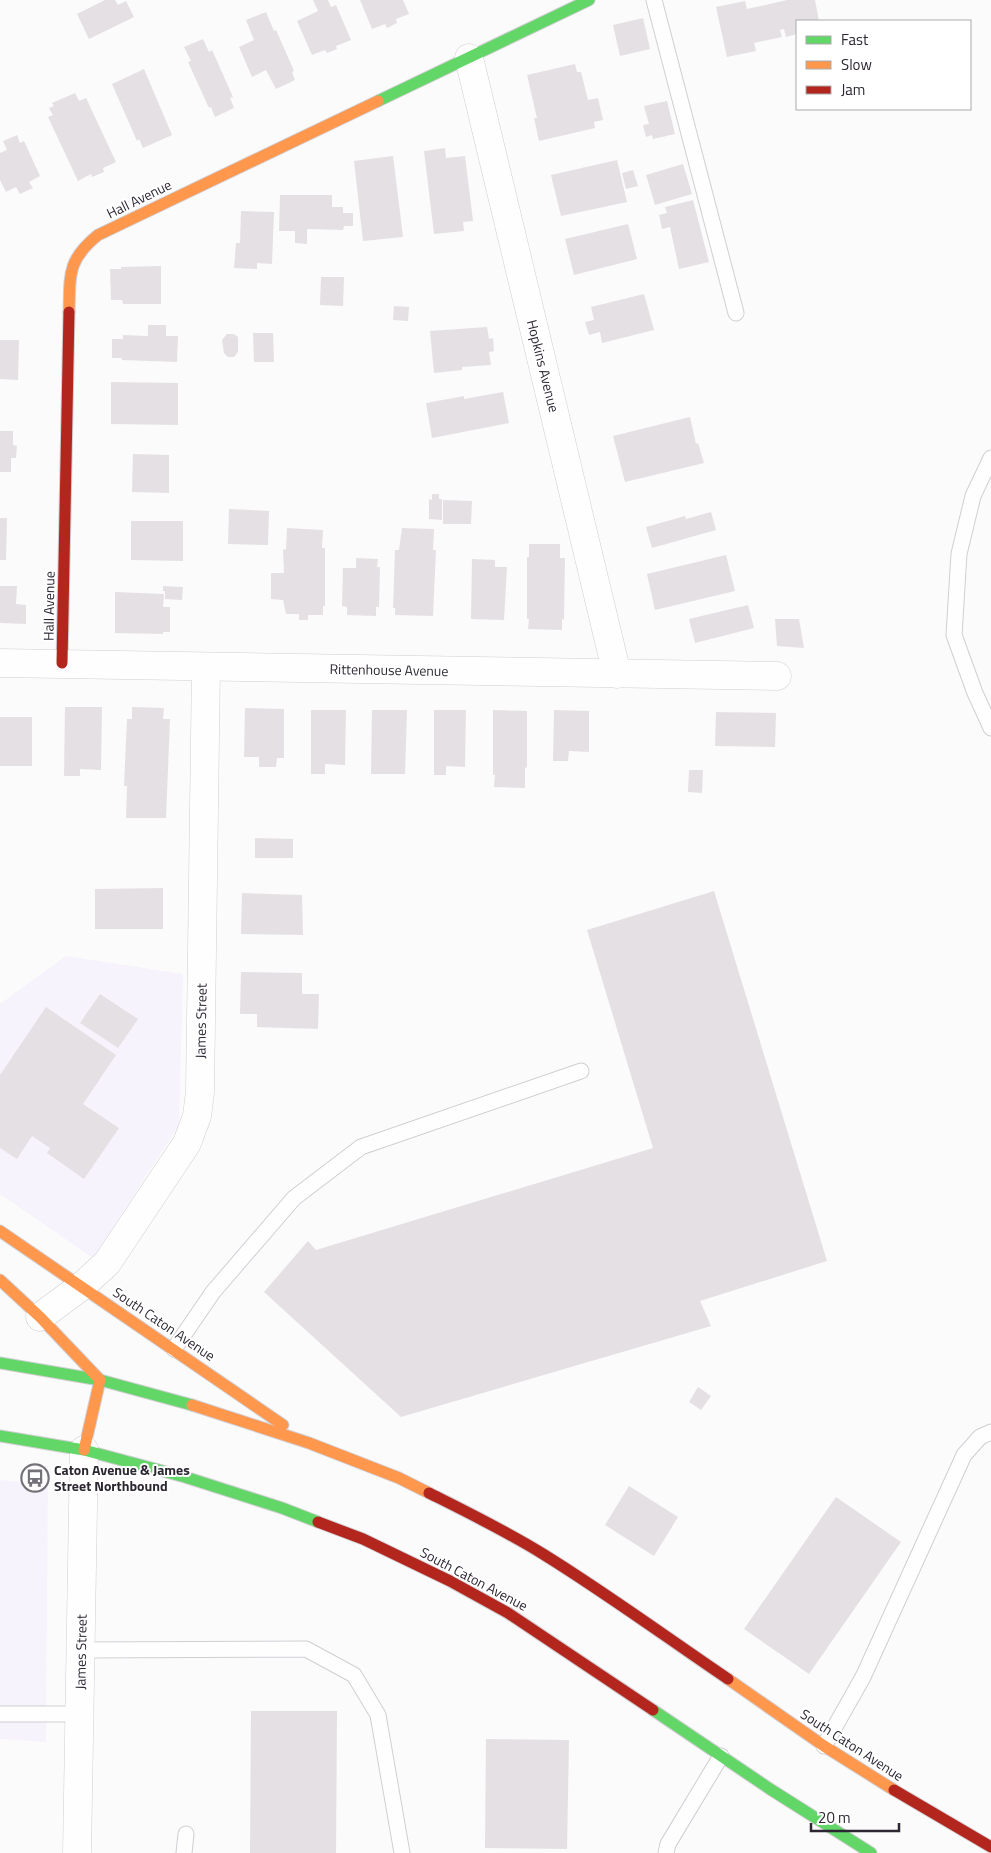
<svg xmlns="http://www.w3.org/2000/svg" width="991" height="1853" font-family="'Titillium Web',sans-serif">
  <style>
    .built { fill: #f7f3fc }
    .building { fill: #e5e0e4 }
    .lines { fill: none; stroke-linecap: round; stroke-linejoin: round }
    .lane-casing { stroke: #d1ced4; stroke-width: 17 }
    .street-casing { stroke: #d1ced4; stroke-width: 29 }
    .fast-casing { stroke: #d1ced4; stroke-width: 13 }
    .slow-casing { stroke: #d1ced4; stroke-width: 13 }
    .jam-casing { stroke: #d1ced4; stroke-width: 13 }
    .lane { stroke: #fefefe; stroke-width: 15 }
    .street { stroke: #fefefe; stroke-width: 28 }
    .fast { stroke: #63d668; stroke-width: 11 }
    .slow { stroke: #ff974d; stroke-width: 11 }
    .jam { stroke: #b3261e; stroke-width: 11 }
    .labels { text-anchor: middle; stroke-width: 4; stroke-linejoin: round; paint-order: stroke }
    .street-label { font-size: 14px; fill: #2c2732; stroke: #fff }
    .poi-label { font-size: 14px; font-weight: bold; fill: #2c2732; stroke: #fff; text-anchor: start }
  </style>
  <rect width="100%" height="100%" fill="#fbfbfb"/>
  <g class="built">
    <path d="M66,956L183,974L179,1125L93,1258L0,1194V1004Z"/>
    <path d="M0,1480L48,1484L46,1742L0,1739Z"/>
  </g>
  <g class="building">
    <path d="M105,0H115L118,5L126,1L134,17L89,39L77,14Z"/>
    <path d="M313,0H328L331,7L336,5L351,40L336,46L337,49L327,53L325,50L312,55L297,21L318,11Z"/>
    <path d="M360,0H403L409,14L396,19L397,23L387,28L385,24L372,29Z"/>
    <path d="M787,0H815L819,21H797V34L786,37L784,29L780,30L782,37L754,43L756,51L727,57L716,7L745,1L747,9Z"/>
    <path d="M266,12L274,31L276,30L294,71L292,72L295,80L276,89L266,70L252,77L239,47L254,40L246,20Z"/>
    <path d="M643,18L650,49L620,56L613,25Z"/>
    <path d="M203,39L209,52L212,50L233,97L230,98L234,108L215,117L211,107L209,108L188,62L191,61L184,47Z"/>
    <path d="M575,64L577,72H581L588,100L598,98L603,120L594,122L595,128L539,141L534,118H537L527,75Z"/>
    <path d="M144,69L172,135L143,148L139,139L137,141L112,84Z"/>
    <path d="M75,93L79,101L86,98L116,162L103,168L104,172L92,177L91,174L78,181L48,117L53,115L49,108L54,106L52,103Z"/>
    <path d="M667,101L675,134L653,139L652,135L646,137L643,125L649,124L644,106Z"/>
    <path d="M17,135L20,143L24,141L40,176L29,182L33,188L20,194L16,187L6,192L0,180V153L7,150L3,141Z"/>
    <path d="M445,148L446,158L465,156L473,221L463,222L464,231L434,234L424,151Z"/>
    <path d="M393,156L403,237L363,241L354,161Z"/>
    <path d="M617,160L627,202L561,216L551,175Z"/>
    <path d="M683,164L692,194L655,205L646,175Z"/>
    <path d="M633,170L638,186L626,189L622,173Z"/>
    <path d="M280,195H332V207H343V213H353V226H344L343,230L307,229V244L295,243V231H279Z"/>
    <path d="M693,200L709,262L679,269L670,227L662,229L659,215L667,213L665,207Z"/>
    <path d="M241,211L274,212L272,264L257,263V269L234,268L236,243H240Z"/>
    <path d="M628,224L637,259L574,275L565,239Z"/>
    <path d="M161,266V304H123L122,300H111L110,269H121V267Z"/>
    <path d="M321,277H344L343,306L320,305Z"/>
    <path d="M644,294L654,330L602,343L600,332L589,335L585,322L594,320L591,307Z"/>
    <path d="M394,306L409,307L408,321L393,320Z"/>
    <path d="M148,325H166V336H178L177,362L122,360V358H112V339H123V335L148,336Z"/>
    <path d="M487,327L489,339L493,338L494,351L489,352L491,365L462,367V370L434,373L430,331Z"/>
    <path d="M253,333H273L274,362H254Z"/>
    <path d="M227,334H234L238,337V352L234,357H228L224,353L222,340Z"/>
    <path d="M0,340H19L18,380L0,379Z"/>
    <path d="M111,382L178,383V425L111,424Z"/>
    <path d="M503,392L509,423L432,438L426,403L464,396V399Z"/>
    <path d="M690,417L696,444L698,443L704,463L625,482L613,436Z"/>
    <path d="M0,431H13V445L17,446L16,458H11V472H0Z"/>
    <path d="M133,454L169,455V493L132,492Z"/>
    <path d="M432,494H439V499H442V520L429,519V499L432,500Z"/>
    <path d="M443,500L472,501L471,524H443Z"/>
    <path d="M229,509L269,511L268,545L228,544Z"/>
    <path d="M711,512L716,530L652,548L646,527L685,516L686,519Z"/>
    <path d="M0,518H7L6,560H0Z"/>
    <path d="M131,521H183V561L131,560Z"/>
    <path d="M287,528L323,530L322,548H325V606H323V615H308V620H299V614H286L283,600L271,599V573H284L283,550L286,549Z"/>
    <path d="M402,528L434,529L433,550H436L433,616L395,615V608H393L395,550H399Z"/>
    <path d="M529,544H560V558H565L564,620L562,619V630L528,629L529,619H527V557H529Z"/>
    <path d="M726,555L735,591L655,610L647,574Z"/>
    <path d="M356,558L378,559L377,567H380L379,607H376V616L347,615V607L342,606L343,568H356Z"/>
    <path d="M472,559L495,560V567H507L504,620L471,619Z"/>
    <path d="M0,586H17L16,604L26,605V624L0,623Z"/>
    <path d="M163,586L183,587L182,600L165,599V591H163Z"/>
    <path d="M115,592L164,594L163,607H170V632H163V634L115,633Z"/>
    <path d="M748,605L754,628L695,643L689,619Z"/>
    <path d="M775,619H799L804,648L777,646Z"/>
    <path d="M65,707H102L101,770L80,769V776H64Z"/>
    <path d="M132,707L164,708L163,719H170L166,818H126L127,786H124L127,719H132Z"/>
    <path d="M245,708L284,709V758H277L276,767H259V757H244Z"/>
    <path d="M311,710H346L345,765L325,764V774H311Z"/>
    <path d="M372,710H407L405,774H371Z"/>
    <path d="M434,710H466L465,767L446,766V775H434Z"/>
    <path d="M493,710L527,711V767L525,768V788L494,787L495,775H493Z"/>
    <path d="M554,710L589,711V752L569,751L568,761H553Z"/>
    <path d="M716,712L776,713L775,747L715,746Z"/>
    <rect x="0" y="717" width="32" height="49"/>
    <path d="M689,770H703L702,793L688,792Z"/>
    <path d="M255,838L293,839V858H255Z"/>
    <path d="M163,888V929H95V889Z"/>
    <path d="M714,891L827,1261L700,1301L711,1326L401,1417L264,1292L308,1241L316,1250L653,1148L587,930Z"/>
    <path d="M242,893L302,895L303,935L241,934Z"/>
    <path d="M241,972L302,973V994H319L318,1029L257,1027V1014H240Z"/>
    <path d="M100,994L138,1019L118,1048L80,1023Z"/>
    <path d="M46,1007L116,1055L83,1104L119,1128L84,1179L47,1153L50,1148L32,1136L17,1159L0,1148V1075Z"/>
    <path d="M698,1387L711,1396L701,1410L689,1402Z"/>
    <path d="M629,1486L678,1517L654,1556L605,1525Z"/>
    <path d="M836,1497L901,1542L809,1674L744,1629Z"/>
    <path d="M251,1711H337L336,1853H250Z"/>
    <path d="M486,1739L569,1740L567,1849L485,1848Z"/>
  </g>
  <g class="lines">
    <g class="lane-casing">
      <g id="lane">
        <path d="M654,0L736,313"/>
        <path d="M991,458L973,496L959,554L954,635L975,693L991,728"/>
        <path d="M174,1349L213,1292L294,1198L361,1147L581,1071"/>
        <path d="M81,1650L306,1649L354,1675L378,1715L402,1853"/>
        <path d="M0,1714H79"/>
        <path d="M824,1746L863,1677L964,1455L980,1437L991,1432"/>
        <path d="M184,1853L186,1834"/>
        <path d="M666,1853L668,1844L721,1756"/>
      </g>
    </g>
    <g class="street-casing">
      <g id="street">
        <path d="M469,58L617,674"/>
        <path d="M0,663L777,676"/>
        <path d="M40,1317L82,1286L107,1263L187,1143L197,1116L200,1092L206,667"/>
        <path d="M77,1853L84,1450"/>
      </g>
    </g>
    <g class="fast-casing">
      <g id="fast">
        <path d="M378,101L589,0"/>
        <path d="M0,1363L100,1380L192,1405"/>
        <path d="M0,1436L84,1450L185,1477L282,1508L318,1522"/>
        <path d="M653,1710L770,1789L871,1853"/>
      </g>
    </g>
    <g class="slow-casing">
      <g id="slow">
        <path d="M69,312C70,275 67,260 98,235L378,101"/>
        <path d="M0,1231L283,1425"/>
        <path d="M0,1280L40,1317L100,1380"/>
        <path d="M192,1405L309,1443L399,1478L429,1493"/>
        <path d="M84,1450L100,1380"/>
        <path d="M728,1679L824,1746L894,1790"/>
      </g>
    </g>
    <g class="jam-casing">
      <g id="jam">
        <path d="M62,663L69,312"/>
        <path d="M429,1493C467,1512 506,1531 543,1554C606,1593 666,1637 728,1679"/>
        <path d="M318,1522L363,1539L450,1581L508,1613L653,1710"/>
        <path d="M894,1790L991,1847"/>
      </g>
    </g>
    <use href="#lane" class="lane"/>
    <use href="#street" class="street"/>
    <use href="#fast" class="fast"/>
    <use href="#slow" class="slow"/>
    <use href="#jam" class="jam"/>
  </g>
  <defs>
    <g id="bus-ring" transform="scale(1.4375)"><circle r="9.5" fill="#fff" stroke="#747178" stroke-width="1.5"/><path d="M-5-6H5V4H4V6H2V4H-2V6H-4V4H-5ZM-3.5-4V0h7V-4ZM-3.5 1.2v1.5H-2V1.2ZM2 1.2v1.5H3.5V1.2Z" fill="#747178"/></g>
  </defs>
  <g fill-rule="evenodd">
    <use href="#bus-ring" x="35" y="1478"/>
  </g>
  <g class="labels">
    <g class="street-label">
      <text transform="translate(139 199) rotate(-26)" y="5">Hall Avenue</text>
      <text transform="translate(543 366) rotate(76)" y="5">Hopkins Avenue</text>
      <text transform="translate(49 606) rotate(-89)" y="5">Hall Avenue</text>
      <text transform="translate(389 670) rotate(1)" y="5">Rittenhouse Avenue</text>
      <text transform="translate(201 1021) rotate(-89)" y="5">James Street</text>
      <text transform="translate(164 1324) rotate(34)" y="5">South Caton Avenue</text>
      <text transform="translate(474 1579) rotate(28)" y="5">South Caton Avenue</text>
      <text transform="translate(81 1652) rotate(-89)" y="5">James Street</text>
      <text transform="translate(852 1745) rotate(33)" y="5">South Caton Avenue</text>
    </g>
    <g class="poi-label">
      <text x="54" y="1475">Caton Avenue &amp; James<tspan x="54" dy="16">Street Northbound</tspan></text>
    </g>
  </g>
  <rect x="796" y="20" width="175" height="90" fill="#ffffff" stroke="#aba9ad"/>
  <rect x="806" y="36" width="25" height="8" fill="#63d668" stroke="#aba9ad"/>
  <text x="841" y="45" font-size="15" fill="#2c2732">Fast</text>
  <rect x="806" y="61" width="25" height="8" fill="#ff974d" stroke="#aba9ad"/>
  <text x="841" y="70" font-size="15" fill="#2c2732">Slow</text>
  <rect x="806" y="86" width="25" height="8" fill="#b3261e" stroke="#aba9ad"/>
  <text x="841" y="95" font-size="15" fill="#2c2732">Jam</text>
  <path d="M811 1823v8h88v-8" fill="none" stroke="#2c2732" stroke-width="2.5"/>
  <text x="818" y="1823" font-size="15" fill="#2c2732" stroke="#ffffff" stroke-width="4" paint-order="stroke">20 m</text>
</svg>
